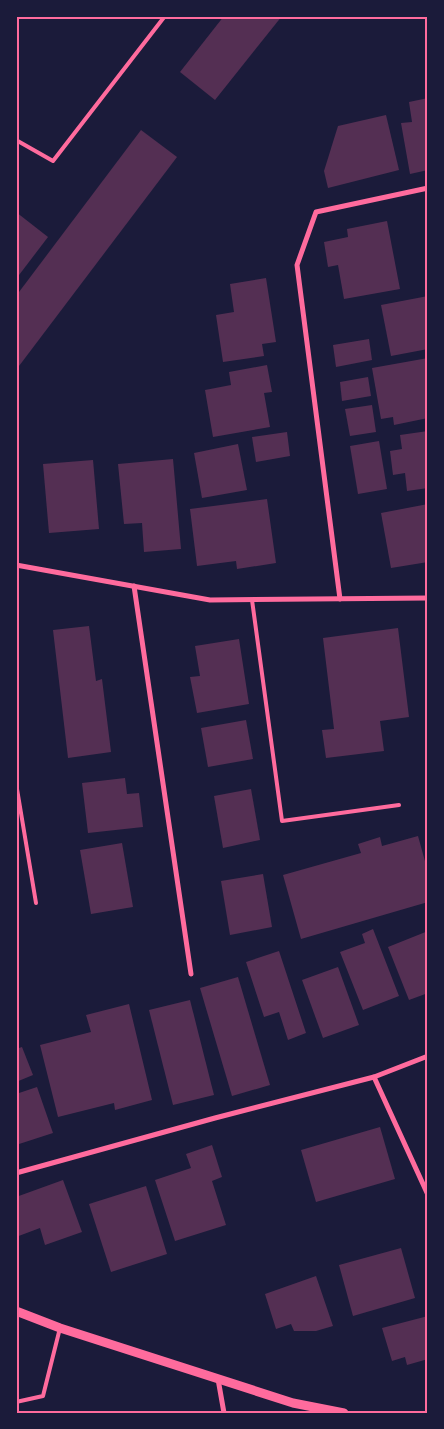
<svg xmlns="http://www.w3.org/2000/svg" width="444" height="1429" font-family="Cabin,sans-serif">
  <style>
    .building { fill: #542f53 }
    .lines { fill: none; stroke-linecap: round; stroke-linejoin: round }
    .service { stroke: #ff6b9d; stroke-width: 4 }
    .minor { stroke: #ff6b9d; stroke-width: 5 }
    .tertiary { stroke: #ff6b9d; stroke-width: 9 }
    .neatline { fill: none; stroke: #ff6b9d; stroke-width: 2 }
  </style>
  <rect width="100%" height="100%" fill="#1b1b3a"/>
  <g class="building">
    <path d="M224,16H282L215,100L180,72Z"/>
    <path d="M428,98V170L410,174L401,123L412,122L409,102Z"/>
    <path d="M386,115L399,170L328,188L324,171L338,126Z"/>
    <path d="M141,130L177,157L16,370V296Z"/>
    <path d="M16,212L48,237L16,279Z"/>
    <path d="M387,221L400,289L344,299L338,265L328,267L324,242L348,237L347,229Z"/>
    <path d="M266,278L276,342L262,344L264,356L223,362L216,315L234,312L230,284Z"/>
    <path d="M428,296V349L391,356L381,305Z"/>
    <path d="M369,339L372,360L336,367L333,345Z"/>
    <path d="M428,358V418L394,425L393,417L381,419L372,368Z"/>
    <path d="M267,365L272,392L264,393L270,427L213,437L205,390L231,385L229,372Z"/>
    <path d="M368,377L371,396L342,401L340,382Z"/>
    <path d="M372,405L376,432L350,436L345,409Z"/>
    <path d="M428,431V488L407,491L405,473L393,475L390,451L402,449L400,435Z"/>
    <path d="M287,432L290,456L256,462L252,437Z"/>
    <path d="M379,441L387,489L358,494L350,446Z"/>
    <path d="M238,444L247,490L202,498L194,453Z"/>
    <path d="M173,459L181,549L144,552L142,523L124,524L118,464Z"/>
    <path d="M93,460L99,529L49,533L43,464Z"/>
    <path d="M267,499L276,563L237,569L236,561L197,566L190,509Z"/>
    <path d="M428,504V562L391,568L381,513Z"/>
    <path d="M89,626L96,681L102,679L111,752L68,758L53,630Z"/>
    <path d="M398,628L409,717L380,721L384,751L326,758L322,730L334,729L323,638Z"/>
    <path d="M239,639L249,704L197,713L190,677L200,676L195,646Z"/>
    <path d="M246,720L253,759L208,767L201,728Z"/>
    <path d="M125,778L127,794L139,793L143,827L88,833L82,783Z"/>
    <path d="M251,789L260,840L223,848L214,796Z"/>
    <path d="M418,836L428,872V902L301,939L283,875L361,853L358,844L380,837L382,846Z"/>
    <path d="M122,843L133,907L91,914L80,850Z"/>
    <path d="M263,874L272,927L230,935L221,881Z"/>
    <path d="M373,929L399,996L363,1010L340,952L365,943L362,934Z"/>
    <path d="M428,931V993L409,1000L388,947Z"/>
    <path d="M279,951L306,1033L288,1040L279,1012L264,1017L246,962Z"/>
    <path d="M338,967L359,1025L323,1038L302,980Z"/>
    <path d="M238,977L270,1085L232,1096L200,988Z"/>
    <path d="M190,1000L214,1095L173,1105L149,1010Z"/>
    <path d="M129,1004L152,1100L115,1110L114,1103L58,1117L40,1045L91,1032L86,1015Z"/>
    <path d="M22,1047L33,1075L16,1082V1049Z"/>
    <path d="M37,1087L53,1133L16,1145V1094Z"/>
    <path d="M380,1127L395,1179L316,1202L301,1150Z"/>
    <path d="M212,1145L222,1177L212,1181L226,1225L175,1241L155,1180L191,1168L186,1154Z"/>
    <path d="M63,1180L82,1232L45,1245L40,1228L16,1237V1197Z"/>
    <path d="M146,1186L167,1254L111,1272L89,1204Z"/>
    <path d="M401,1248L415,1298L353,1316L339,1265Z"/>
    <path d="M316,1276L333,1326L316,1331H294L291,1324L276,1329L265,1294Z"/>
    <path d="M428,1316V1359L407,1365L405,1357L392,1361L382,1328Z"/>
  </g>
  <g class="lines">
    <g class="service">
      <path d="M16,140L53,161L165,16"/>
      <path d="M252,600L282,821L399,805"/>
      <path d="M16,783L36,903"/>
      <path d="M16,1402L43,1396L60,1328"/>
    </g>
    <g class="minor">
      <path d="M16,565L210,600L428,598"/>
      <path d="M134,586L191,974"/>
      <path d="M340,599L297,265L316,212L428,188"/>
      <path d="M374,1077L428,1195"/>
      <path d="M16,1173L215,1118L374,1077L428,1056"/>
      <path d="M218,1379L224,1413"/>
    </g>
    <path class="tertiary" d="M16,1311L60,1328L293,1403L344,1413"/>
  </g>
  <rect width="444" height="1429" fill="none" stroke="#1b1b3a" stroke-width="35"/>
  <rect x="18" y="18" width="408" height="1394" class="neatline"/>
</svg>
